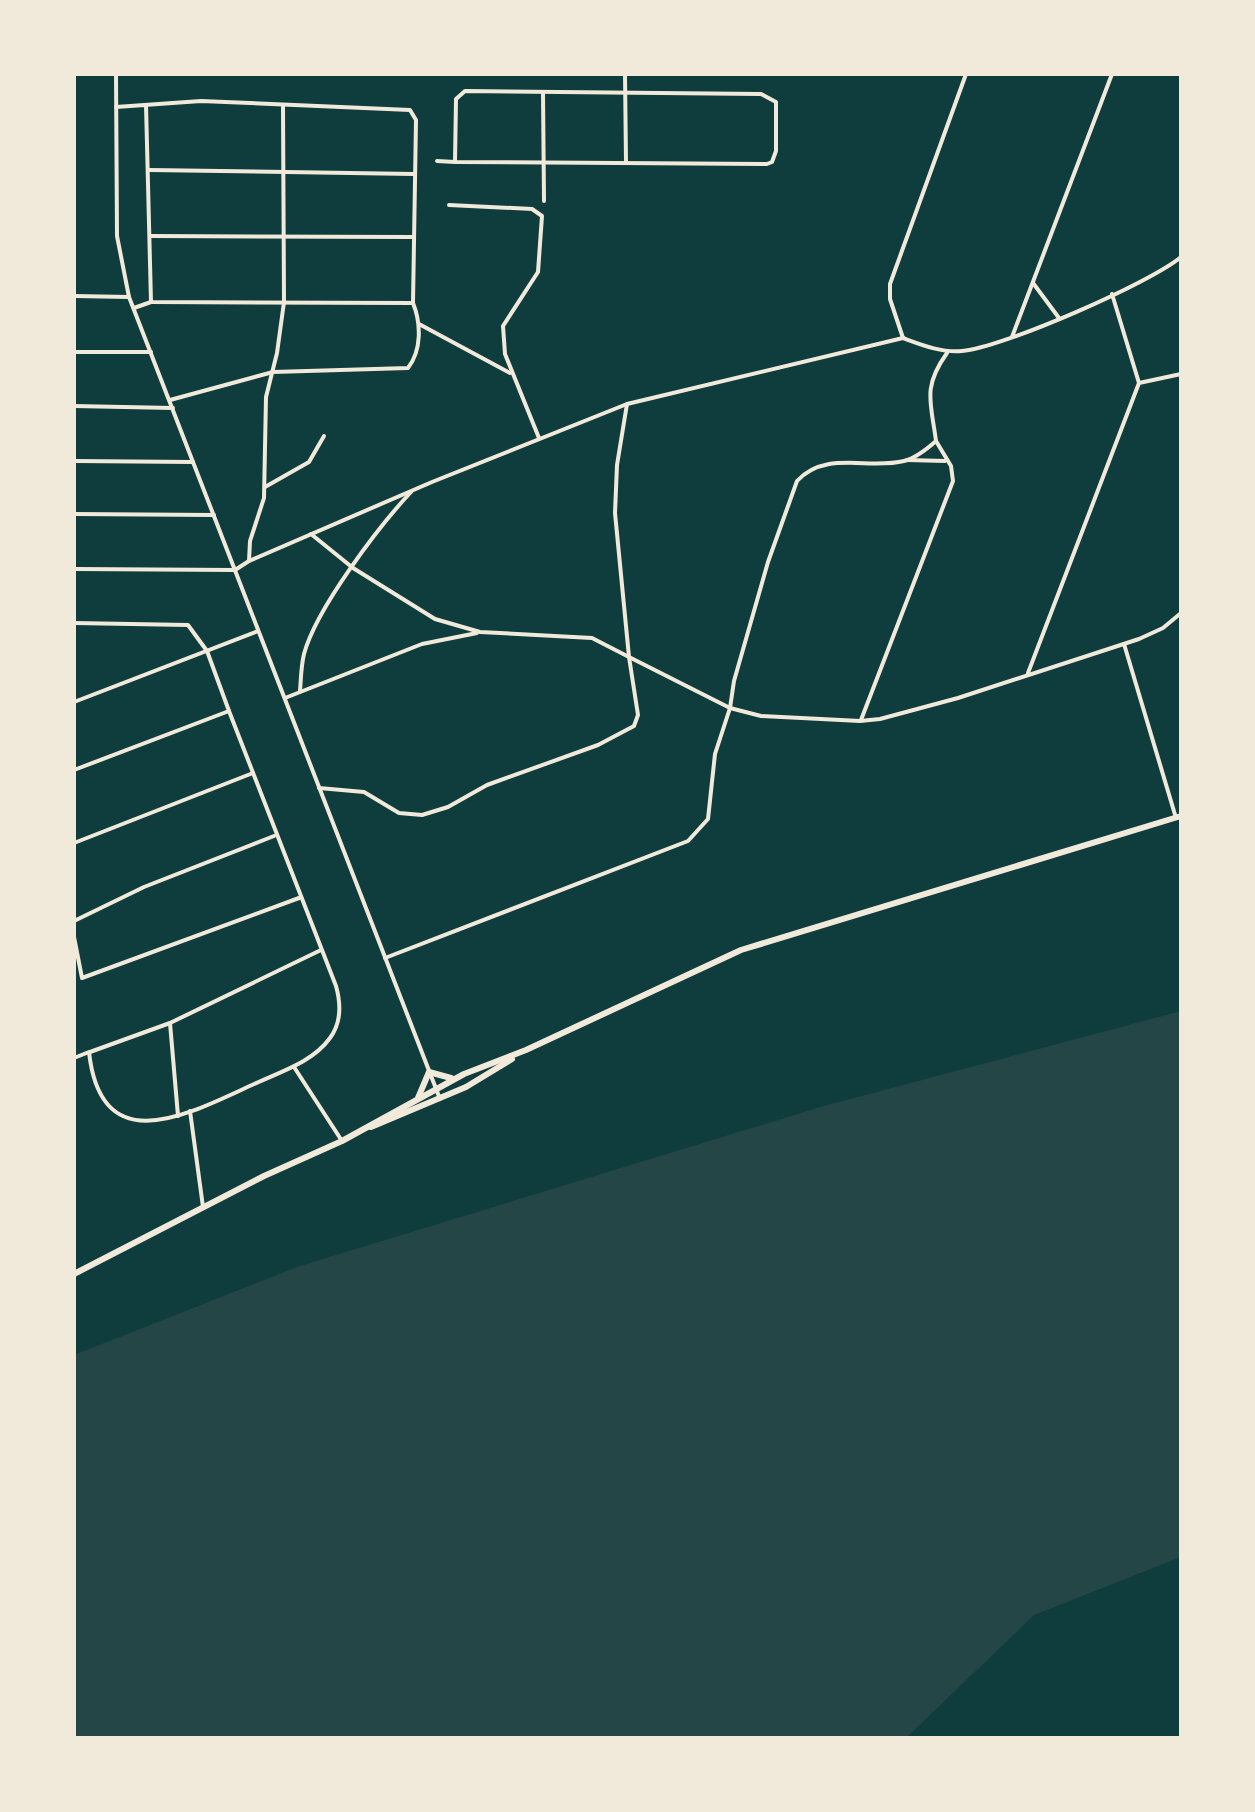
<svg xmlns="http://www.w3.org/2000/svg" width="1255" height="1812" font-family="'Golos Text',sans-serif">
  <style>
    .green { fill: #244646 }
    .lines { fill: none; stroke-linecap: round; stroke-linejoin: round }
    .minor { stroke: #f1e9da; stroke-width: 4 }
    .tertiary { stroke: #f1e9da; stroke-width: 6 }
  </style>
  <rect width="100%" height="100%" fill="#0f3d3e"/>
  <path class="green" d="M1181,1011V1557L1034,1615L906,1738H74V1355L300,1266L824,1106Z"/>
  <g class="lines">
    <g class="minor">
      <path d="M116,74L117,236L129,297L440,1099"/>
      <path d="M625,74L626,163"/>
      <path d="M543,92L544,201"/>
      <path d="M116,107L201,101L410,110L416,120L413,303L151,302L146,105"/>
      <path d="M437,161L455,162L767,164L772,162L776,151V102L761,94L465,91L456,99L455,162"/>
      <path d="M149,170L414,174"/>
      <path d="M449,205L532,209L542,216L538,272L503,326L505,354L539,438"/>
      <path d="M151,236L412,237"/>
      <path d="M1033,283L1059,318"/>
      <path d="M1112,294L1139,383"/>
      <path d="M74,296L129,297"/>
      <path d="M134,308L151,302"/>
      <path d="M419,324L510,373"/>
      <path d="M1012,337L1112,74"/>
      <path d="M903,338L890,299V284L966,74"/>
      <path d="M74,352H151"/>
      <path d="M947,353C922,388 931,402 936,441C927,449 916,458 904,461C868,470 826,450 797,481L768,562L734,681L730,708L761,716L860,721L880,719L958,698L1139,639L1163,628L1181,613"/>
      <path d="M170,400L273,372L408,368C422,350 421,323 413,303"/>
      <path d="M74,406L173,408"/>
      <path d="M907,460L945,461"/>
      <path d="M74,461L193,462"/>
      <path d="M265,487L309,462L324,436"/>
      <path d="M74,514L214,515"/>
      <path d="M311,534L353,568L435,619L480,632L592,638L629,657L638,715L634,726L598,745L487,785L448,807L422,815L399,813L364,792L319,788"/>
      <path d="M249,561L250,541L264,498L266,397L277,353L284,302L283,105"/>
      <path d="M74,569L235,570L249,561L432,482L627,404L903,338C922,345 942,353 962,351C1002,348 1150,283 1181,257"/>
      <path d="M74,623L188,625L207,651L229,711L74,770"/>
      <path d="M1124,644L1176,818"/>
      <path d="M1028,673L1139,383L1181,374"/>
      <path d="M300,691C301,679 301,666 304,654C316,609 379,526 411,492"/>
      <path d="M285,698L422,644L477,633"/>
      <path d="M74,702L258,631"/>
      <path d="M861,720L953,481L951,466L936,441"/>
      <path d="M74,843L253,773"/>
      <path d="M74,921L144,887L274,836"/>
      <path d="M74,937L82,978L299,898"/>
      <path d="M385,958L688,841L708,819L715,754L730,708L629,657L615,513L617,465L627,404"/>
      <path d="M90,1052L170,1023"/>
      <path d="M74,1058L89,1052C101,1161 187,1115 252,1085C279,1072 312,1063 330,1038C342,1022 341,1004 336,986L229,711"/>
      <path d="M294,1067L342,1141"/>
      <path d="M190,1111L203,1207"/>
      <path d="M178,1116L170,1023L321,950"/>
    </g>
    <g class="tertiary">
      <path d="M418,1098L429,1072L451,1078"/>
      <path d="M371,1127L466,1087L512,1059"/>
      <path d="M74,1274L264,1176L342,1141L464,1074L526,1050L741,950L1181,816"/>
    </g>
  </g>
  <rect width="1255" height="1812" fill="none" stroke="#f1e9da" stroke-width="152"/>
</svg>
